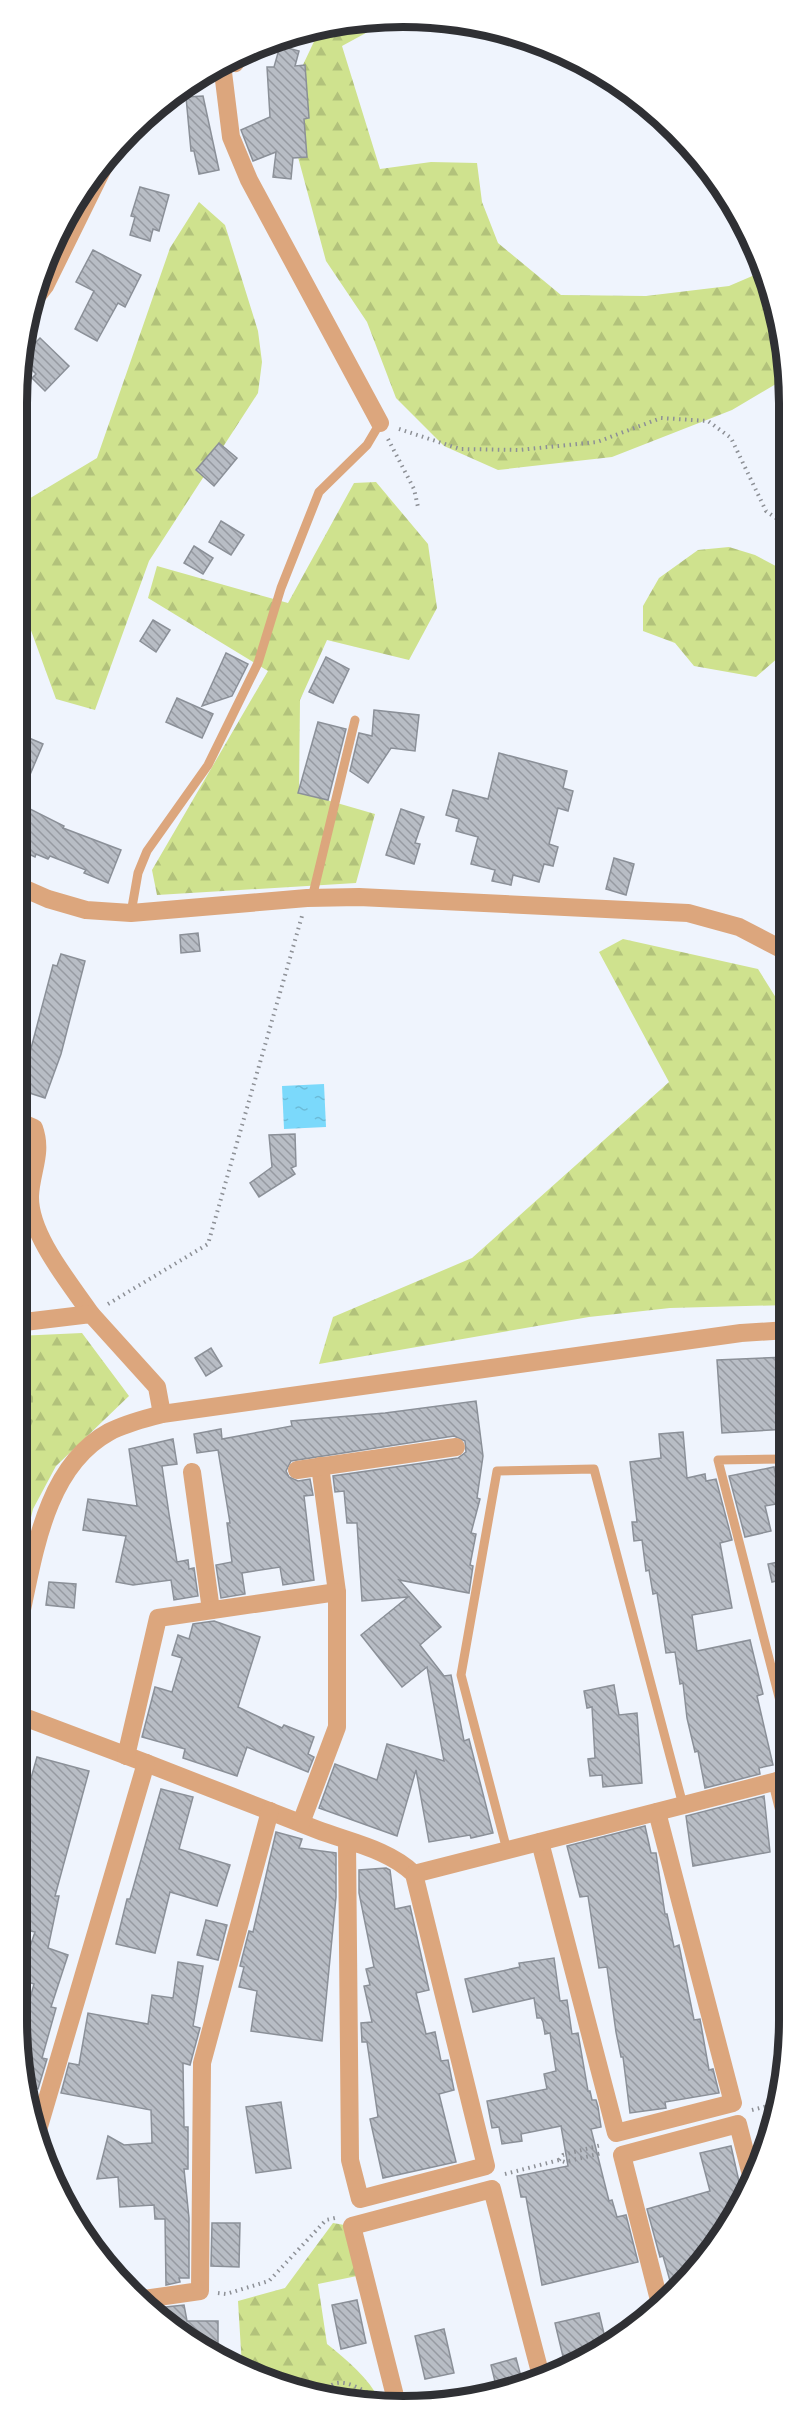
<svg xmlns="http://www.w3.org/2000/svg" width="806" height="2423" font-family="'IBM Plex Serif',serif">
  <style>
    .forest { fill: url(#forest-firs) }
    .cemetery { fill: url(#cemetery-stones) }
    .water { fill: url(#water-ripples) }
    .building { fill: url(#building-back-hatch); stroke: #8b9098; stroke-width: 1.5 }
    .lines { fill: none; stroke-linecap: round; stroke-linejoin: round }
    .path { stroke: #8d9096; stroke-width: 4; stroke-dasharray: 1.5 4.5; stroke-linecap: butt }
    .service { stroke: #dca67d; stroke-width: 9 }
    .minor { stroke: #dca67d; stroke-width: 18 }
    .tertiary { stroke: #dca67d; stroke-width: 18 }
    .rim { fill: none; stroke: #2f3034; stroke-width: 8 }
  </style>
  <defs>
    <pattern id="forest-firs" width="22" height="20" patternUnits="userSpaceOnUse" patternTransform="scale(1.5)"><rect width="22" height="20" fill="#cfe28e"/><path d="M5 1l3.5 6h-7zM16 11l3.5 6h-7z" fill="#b2c27b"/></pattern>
    <pattern id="cemetery-stones" width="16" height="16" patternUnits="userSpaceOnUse" patternTransform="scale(1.5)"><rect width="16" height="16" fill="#cfe28e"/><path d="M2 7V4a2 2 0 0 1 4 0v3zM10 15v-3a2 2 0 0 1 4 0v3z" fill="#b2c27b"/></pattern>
    <pattern id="water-ripples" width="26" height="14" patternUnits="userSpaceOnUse" patternTransform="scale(1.5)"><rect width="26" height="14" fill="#7bd9fb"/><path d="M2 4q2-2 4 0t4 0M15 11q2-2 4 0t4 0" fill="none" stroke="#6bbbd8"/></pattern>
    <pattern id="building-back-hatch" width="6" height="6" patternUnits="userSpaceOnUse" patternTransform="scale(1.5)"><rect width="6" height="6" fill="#b8bdc5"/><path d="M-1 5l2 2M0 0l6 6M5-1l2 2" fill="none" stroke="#969aa1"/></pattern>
  </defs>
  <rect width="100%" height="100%" fill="#eff4fd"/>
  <g class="forest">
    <path d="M352,20L386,22L342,46L380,169L431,162L477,163L482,202L498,243L561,295L646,296L729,286L764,271L786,353V378L732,410L612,457L498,470L444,446L396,398L367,322L326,261L284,105L319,31Z"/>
    <path d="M199,202L225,225L258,331L262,362L258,393L149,561L95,710L56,699L17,592V506L97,458L170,248Z"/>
    <path d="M376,482L428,544L437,608L409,660L327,640L300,700L299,792L375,814L356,883L157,895L152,870L268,671L148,598L157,566L288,603L354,483Z"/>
    <path d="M729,547L755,555L787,572V650L756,677L694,666L675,643L643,631V606L659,578L698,550Z"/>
    <path d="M623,939L758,969L788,1017V1305L670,1308L589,1317L319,1364L333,1317L472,1258L669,1082L599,952Z"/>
    <path d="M82,1333L129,1396L56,1466L33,1509L17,1577V1336Z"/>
    <path d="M333,2223L350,2226L357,2276L318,2284L327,2344C348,2361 368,2377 380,2401L353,2403L276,2380L271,2368L242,2367L238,2301L285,2288Z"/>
  </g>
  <path class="cemetery" d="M17,1384L43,1398L17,1458Z"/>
  <path class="water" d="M324,1084L326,1127L284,1129L282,1086Z"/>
  <g class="building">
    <path d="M280,46L299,51L295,66L305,65L309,118L304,119L307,157L293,158L291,179L273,177L276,152L253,161L241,130L270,117L267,67H274Z"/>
    <path d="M203,96L219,170L199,174L194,151H191L186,97Z"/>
    <path d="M140,187L169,195L159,231L153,229L150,241L130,235L135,217L131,216Z"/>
    <path d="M93,250L141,275L125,307L118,303L97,341L75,329L94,291L76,282Z"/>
    <path d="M40,338L69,366L45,391L32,378L36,374L22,360L23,355Z"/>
    <path d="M219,443L237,458L214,486L196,470Z"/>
    <path d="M221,521L244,535L231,555L209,542Z"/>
    <path d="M194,546L213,558L203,574L184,563Z"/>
    <path d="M153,620L170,630L156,652L140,641Z"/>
    <path d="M226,653L248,664L232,696L202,706Z"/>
    <path d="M326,657L349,669L333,703L309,692Z"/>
    <path d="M177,698L213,714L202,738L166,722Z"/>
    <path d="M374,710L419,715L415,751L391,748L368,783L350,771L359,733L372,736Z"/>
    <path d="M318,722L346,729L328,800L298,793Z"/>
    <path d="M22,735L43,744L18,803L64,826L63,828L121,850L108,883L84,873L86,870L50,856L48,859L36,854L35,857L16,848V749Z"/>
    <path d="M499,753L567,771L563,788L573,791L568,811L558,808L549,844L558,847L553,866L544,864L539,882L513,875L511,885L492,881L495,870L471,864L478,837L456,831L459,819L446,815L453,790L488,799Z"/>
    <path d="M401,809L424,817L415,843L420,844L414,864L386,855Z"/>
    <path d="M614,858L634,864L626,895L606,889Z"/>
    <path d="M198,933L200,951L181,953L180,935Z"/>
    <path d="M61,954L85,961L61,1054L45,1098L20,1090L53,965L57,966Z"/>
    <path d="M295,1134L296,1166L291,1168L295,1174L259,1197L250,1183L272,1167L269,1135Z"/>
    <path d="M211,1348L222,1366L206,1376L195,1358Z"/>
    <path d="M788,1357V1429L722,1433L717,1360Z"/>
    <path d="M476,1401L483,1456L477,1498L480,1499L471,1533L476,1534L470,1565L473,1566L469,1593L399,1580L441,1627L420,1645L444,1676L451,1675L464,1741L469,1739L493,1833L471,1838L470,1835L429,1842L416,1770L397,1836L319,1808L335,1764L377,1780L387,1744L444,1761L427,1667L402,1687L361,1635L408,1597L362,1601L357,1523H347L344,1491L335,1492L333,1476L458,1458L466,1452L465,1441L454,1436L291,1461L286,1471L289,1477L298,1481L310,1479L313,1495L304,1496L314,1580L283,1585L280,1567L242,1573L245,1594L221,1598L216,1565L232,1562L227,1523H230L218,1450L197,1453L194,1434L221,1429L222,1439L292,1426L291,1421L385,1413Z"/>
    <path d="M683,1432L687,1478L705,1474L706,1481L716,1479L732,1540L720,1543L732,1608L692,1615L697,1651L750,1640L763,1694L757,1696L773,1765L759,1768L760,1774L705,1788L698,1751L695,1752L687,1718L683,1683L680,1684L675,1652L666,1653L657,1593L653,1594L649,1570L646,1571L642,1540L634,1541L632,1522H637L630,1462L661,1458L659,1434Z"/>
    <path d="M173,1439L177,1464L162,1466L169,1514L177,1562L188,1560L189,1569L194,1568L198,1596L174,1600L171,1580L133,1585L116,1582L126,1536L83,1530L88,1499L137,1506L129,1449Z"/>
    <path d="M774,1467L782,1503L765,1506L771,1531L745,1537L729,1476Z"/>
    <path d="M789,1560V1578L772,1582L768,1564Z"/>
    <path d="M49,1582L76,1584L74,1608L46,1605Z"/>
    <path d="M214,1621L260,1637L238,1707L282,1728L284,1725L314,1737L308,1754L314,1757L308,1772L247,1747L237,1776L183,1758L185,1749L142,1737L155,1687L172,1692L182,1658L172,1655L178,1635L189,1639L193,1624Z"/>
    <path d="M614,1685L619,1715L637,1713L642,1783L603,1787L602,1775L590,1776L588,1759L595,1758L592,1707L587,1708L584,1691Z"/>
    <path d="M37,1757L89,1771L55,1896H59L48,1948L68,1955L51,2007L56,2008L42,2058L47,2059L38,2089L33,2088L31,2094L20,2035L34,1984L19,1979L35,1932L16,1928V1831Z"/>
    <path d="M161,1789L193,1797L179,1849L230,1865L217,1906L170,1892L155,1953L116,1944L127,1899H130Z"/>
    <path d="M764,1796L770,1852L693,1866L686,1816Z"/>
    <path d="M645,1826L651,1853H656L665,1914H667L674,1947L679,1945L694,2020L700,2019L709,2070L713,2069L719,2093L665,2102L666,2108L630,2113L623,2057H621L616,2032L607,1967L599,1968L588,1896L580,1897L567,1846Z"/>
    <path d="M276,1832L302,1839L299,1848L336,1853V1897L322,2041L251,2031L257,1991L239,1987L244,1967L240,1966L249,1931L253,1932Z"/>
    <path d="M386,1868L390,1870L395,1909L410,1906L429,1990L416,1993L426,2034L435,2032L441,2061L448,2060L454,2090L439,2094L456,2162L383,2178L370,2119L378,2117L367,2042H362L361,2023L372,2022L364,1986L370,1985L366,1969L374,1967L359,1893V1870Z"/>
    <path d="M206,1920L227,1925L218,1960L197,1955Z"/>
    <path d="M554,1958L560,2001L567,2000L572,2034L578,2033L588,2091H590L592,2100H596L598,2107L601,2127L591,2129L609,2201L612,2200L617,2217L626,2215L638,2262L542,2285L526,2197H521L517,2176L568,2166L561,2126L521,2134L522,2141L502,2144L499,2127L492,2128L487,2101L547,2089L544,2074L556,2071L550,2033L545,2034L543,2022L541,2018H537L534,1998L473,2012L465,1979L520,1967L519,1963Z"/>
    <path d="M178,1962L203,1966L193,2026L200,2028L190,2065L183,2063L184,2127H188V2169H184L189,2218V2278H179L180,2282L166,2285L165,2219H155L154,2205L120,2207L118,2177L97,2179L108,2136L124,2145L152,2143L151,2110L61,2093L69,2063L79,2065L88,2013L148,2024L152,1995L173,1998Z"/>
    <path d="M281,2102L291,2168L256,2173L246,2107Z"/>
    <path d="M731,2146L742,2195L724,2235L672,2288L663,2256L660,2257L647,2209L710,2191L700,2153Z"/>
    <path d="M212,2223H240L239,2267L211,2266Z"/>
    <path d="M357,2300L366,2343L341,2349L332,2305Z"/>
    <path d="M184,2305L187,2321H218V2356L168,2317L166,2307Z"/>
    <path d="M599,2313L607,2346L565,2365L555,2323Z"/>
    <path d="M444,2329L454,2373L425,2379L415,2336Z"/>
    <path d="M516,2358L523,2384L498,2394L491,2365Z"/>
  </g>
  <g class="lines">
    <g class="path">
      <path d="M399,429L460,449L519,450L597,442L661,418L708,421L731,438L766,511L787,526"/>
      <path d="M388,439L414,489L418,507"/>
      <path d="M108,1304L208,1244L302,916"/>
      <path d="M752,2110L779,2103"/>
      <path d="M559,2160L563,2155L601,2145"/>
      <path d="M505,2174L559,2160L565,2162L602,2153"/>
      <path d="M218,2293L226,2294L269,2281L326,2220L335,2218"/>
      <path d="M324,2394C335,2371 360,2389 375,2397"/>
    </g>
    <g class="service">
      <path d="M28,315L49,288L117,150"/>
      <path d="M312,898L355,720"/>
      <path d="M131,913L138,873L147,851L208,765L258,663L281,588L319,492L367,445L380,423"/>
      <path d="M788,1459L718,1460L789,1736"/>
      <path d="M507,1850L461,1675L497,1471L594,1469L683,1805"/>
    </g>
    <g class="minor">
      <path d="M230,61L235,63L238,59"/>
      <path d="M222,64L231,137L249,180L380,423"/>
      <path d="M18,1121L34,1128C43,1153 31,1171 30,1196C29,1235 70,1283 91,1314"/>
      <path d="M16,1323L91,1314L157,1387L162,1414"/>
      <path d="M320,1466L337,1592"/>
      <path d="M297,1470L456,1447"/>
      <path d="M192,1472L211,1610"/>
      <path d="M16,1714L146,1763C203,1785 261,1808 318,1830C350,1842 390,1850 414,1874L486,2166L360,2199L350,2160L347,1841"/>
      <path d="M126,1756L158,1618L337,1592V1727L301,1823"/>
      <path d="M777,1781L789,1829"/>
      <path d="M540,1842L616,2133L733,2103L657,1812"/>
      <path d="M414,1874L789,1778"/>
      <path d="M38,2130L146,1763"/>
      <path d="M144,2299L200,2291L202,2063L270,1811"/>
      <path d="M659,2300L622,2155L738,2124L751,2175"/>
      <path d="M396,2400L352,2226L492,2189L541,2376"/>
    </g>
    <g class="tertiary">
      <path d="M16,885L48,899L86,910L131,913L307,898L359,897L688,913L739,927L787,952"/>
      <path d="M16,1636C33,1568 40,1470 109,1432C126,1423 144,1419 162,1414L741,1333L788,1330"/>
    </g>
  </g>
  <path d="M0 0H806V2423H0ZM403 27H403A376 376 0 0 1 779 403V2020A376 376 0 0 1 403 2396H403A376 376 0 0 1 27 2020V403A376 376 0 0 1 403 27Z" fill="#fff" fill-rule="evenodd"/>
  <path class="rim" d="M403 27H403A376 376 0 0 1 779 403V2020A376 376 0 0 1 403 2396H403A376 376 0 0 1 27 2020V403A376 376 0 0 1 403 27Z"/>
</svg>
